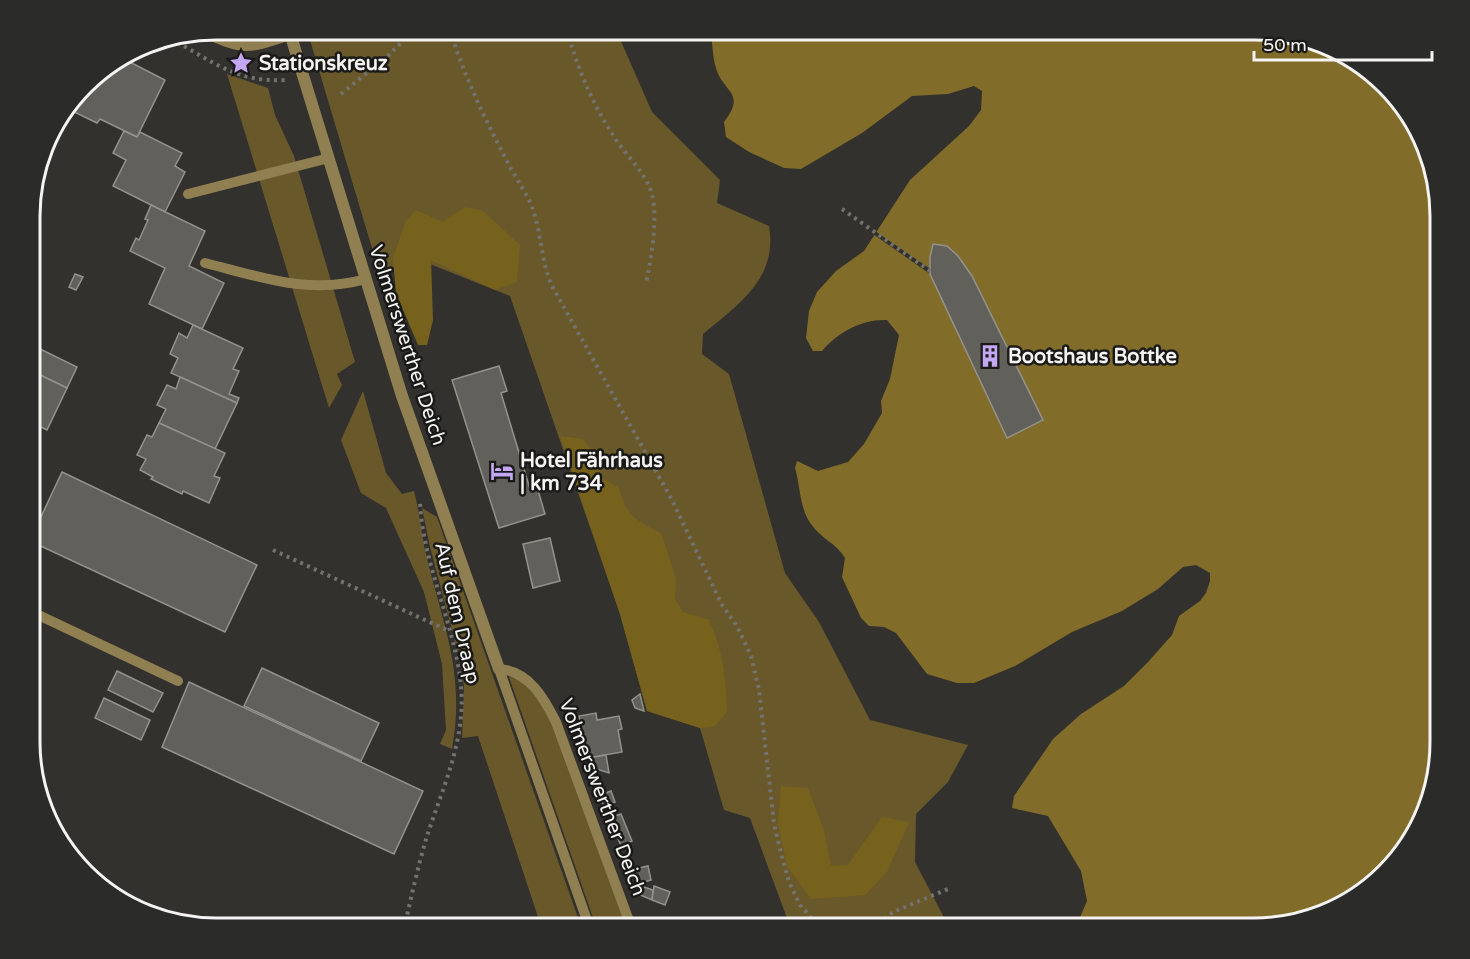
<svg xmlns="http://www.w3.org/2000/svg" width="1470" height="959" font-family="'Varela Round',sans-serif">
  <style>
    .green { fill: #69592a }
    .forest { fill: #77621d }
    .water { fill: #826c29 }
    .pier { fill: #32312d }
    .building { fill: #61605b; stroke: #94928d; stroke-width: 1.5 }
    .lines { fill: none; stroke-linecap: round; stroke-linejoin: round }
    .path { stroke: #73726f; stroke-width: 4; stroke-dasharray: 3 4.5; stroke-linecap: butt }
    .service { stroke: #907f51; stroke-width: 10 }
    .minor { stroke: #907f51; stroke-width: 12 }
    .labels { text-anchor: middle; stroke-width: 5; stroke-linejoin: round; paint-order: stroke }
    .poi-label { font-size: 20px; font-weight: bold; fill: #f5f4f2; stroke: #191917; text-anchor: start }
    .street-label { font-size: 20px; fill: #f5f4f2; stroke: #191917 }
    .rim { fill: none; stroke: #f5f4f2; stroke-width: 3 }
  </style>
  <rect width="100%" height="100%" fill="#32312d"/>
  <g class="green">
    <path d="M307,30H616L652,112L720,180L717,203L769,226C778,278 739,304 703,334L702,354L729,374L785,573L819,622L870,720L968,745L948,782L916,814L915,862L950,929H791L750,818L724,810L700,728L647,711L620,614L510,296L415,258L380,275Z"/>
    <path d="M227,74L268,88L275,115L294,156L355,362L337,374L342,385L329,408Z"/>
    <path d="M363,391L386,473L402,494L414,491C419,510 421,530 425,550C442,624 466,671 452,749L440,744L446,730L442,664L424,592L386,508L361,493L341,440Z"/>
    <path d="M422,508L437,517L582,929H542L478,736L462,738L464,687L460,660L430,547Z"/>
    <path d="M509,677L523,678L544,700L631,929H597Z"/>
  </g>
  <g class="forest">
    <path d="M465,207L483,211L520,245L517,282L495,290L431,260L433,320L427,345H418L396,293L393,258L406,221L416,210L442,222Z"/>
    <path d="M560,436L583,439L598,460L602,478L619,488C626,516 636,521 661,533L676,579L675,599L683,612L709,620C723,650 726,679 727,712L715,726L700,728L647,711L620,614Z"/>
    <path d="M781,786L808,788L824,831L831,866L848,865L882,817L909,822L887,872L865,895L811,899L787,866L778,824Z"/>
  </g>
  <path class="water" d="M710,30H1254L1313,40L1358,62L1415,123L1440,204V755L1408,847L1347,904L1266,929H1075L1087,901L1081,871L1048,816L1012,808L1014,796L1053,739L1081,714L1124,686L1148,662L1172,635L1179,616L1200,601L1206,593L1210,581V573L1196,565L1183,567L1158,589L1122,611L1072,632L1015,666L974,683H957L927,674L896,633L884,627L869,626L861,618L842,577L845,558C836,543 820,538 811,524C800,510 800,485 795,468L797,461L818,471L848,462L864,444L882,413L881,401L890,379L899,335L887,320C862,319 838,332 822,351H813L806,338L809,311L817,292L836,271L864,251L910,180L969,126L981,110L982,91L974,86L948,94L912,96L862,133L801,169L784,168L749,152L726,137L724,122C747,92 723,93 716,68C712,56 713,42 710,30Z"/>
  <path class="pier" d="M875,231L929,268L930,274L873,234Z"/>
  <g class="building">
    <path d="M122,58L165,80L137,137L100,119L97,123L68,109L93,76Z"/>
    <path d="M124,131L137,137L140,132L182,153L175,166L185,172L165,212L113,186L126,160L113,153Z"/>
    <path d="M151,205L205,231L189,266L224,283L202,329L149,304L165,268L130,251L136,238L139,240L148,220L145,219Z"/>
    <path d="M933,244L947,246L958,256L972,276L1043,420L1007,438L930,274V257Z"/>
    <path d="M75,274L83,277L76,290L69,287Z"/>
    <path d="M193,325L243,348L233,369L239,371L229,394L239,398L237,403L171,373L178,358L170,354L179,333L187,338Z"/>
    <path d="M32,345L77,367L67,388L32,371Z"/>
    <path d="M499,366L507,391L501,393L530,489L537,487L545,514L499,528L452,380Z"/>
    <path d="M32,371L67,388L47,430L32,423Z"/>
    <path d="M180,377L237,403L215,449L159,423L166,409L157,405L167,385L176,389Z"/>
    <path d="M159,423L225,453L214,476L220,478L209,503L183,491L182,494L151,479L153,477L140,470L146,459L137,455L147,435L152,437Z"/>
    <path d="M62,472L257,565L225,632L32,542V536Z"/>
    <path d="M550,538L560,581L533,588L523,544Z"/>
    <path d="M262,668L379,723L361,761L244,706Z"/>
    <path d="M117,671L163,693L153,712L108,690Z"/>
    <path d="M189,682L423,791L394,854L162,747Z"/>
    <path d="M640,694L644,711L635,708L632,700Z"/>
    <path d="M104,698L150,720L141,740L95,718Z"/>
    <path d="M596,713L597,720L619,716L622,729L618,730L622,752L588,758L579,716Z"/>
    <path d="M606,755L609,773L590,767L589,758Z"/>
    <path d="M611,791L615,802L604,807L600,795Z"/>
    <path d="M621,814L632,841L621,846L610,818Z"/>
    <path d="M648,866L651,880L637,884L634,869Z"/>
    <path d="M641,886L653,890L652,900L638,894Z"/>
    <path d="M654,886L670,892L665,905L652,900Z"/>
  </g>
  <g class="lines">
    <g class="path">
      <path d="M450,30C464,76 485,119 507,161C514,175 523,188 530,202C542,230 540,259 552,286L672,500L722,605L737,626L751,656L759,690L774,824L782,857L789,882L800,905L821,929"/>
      <path d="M567,30C578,69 591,101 613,135C623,152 640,167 648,184C661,208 651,258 646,284"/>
      <path d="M171,39C212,61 237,83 286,80"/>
      <path d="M341,94L389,55L413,30"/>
      <path d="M842,209L930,271"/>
      <path d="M273,550L449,631"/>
      <path d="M404,929C411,898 418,866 427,836C443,787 466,739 461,686C455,624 423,565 420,503"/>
      <path d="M873,929L893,912L948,889"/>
    </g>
    <g class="service">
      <path d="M188,194L329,158"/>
      <path d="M205,263C261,277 308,295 366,279"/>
      <path d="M32,612L178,681"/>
      <path d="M590,929L499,669C529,671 544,698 556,722L632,929"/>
    </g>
    <g class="minor">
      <path d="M289,30L402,396L499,669"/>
      <path d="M206,32C245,51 250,47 290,34"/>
    </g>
  </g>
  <defs>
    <g id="sight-bare" transform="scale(1.8)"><path d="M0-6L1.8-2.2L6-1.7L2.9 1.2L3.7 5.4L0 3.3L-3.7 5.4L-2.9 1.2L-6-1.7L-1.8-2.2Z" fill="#c3a7f2" stroke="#191917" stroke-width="2.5" paint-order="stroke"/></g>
    <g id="building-bare" transform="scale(1.8)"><path d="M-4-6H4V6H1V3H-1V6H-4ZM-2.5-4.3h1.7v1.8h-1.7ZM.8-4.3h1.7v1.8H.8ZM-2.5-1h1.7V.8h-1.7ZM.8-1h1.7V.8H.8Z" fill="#c3a7f2" stroke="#191917" stroke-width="2.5" paint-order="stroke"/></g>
    <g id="hotel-bare" transform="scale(1.8)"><path d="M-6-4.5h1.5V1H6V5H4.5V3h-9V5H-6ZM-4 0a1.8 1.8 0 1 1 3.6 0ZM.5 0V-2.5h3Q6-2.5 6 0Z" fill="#c3a7f2" stroke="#191917" stroke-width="2.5" paint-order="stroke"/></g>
  </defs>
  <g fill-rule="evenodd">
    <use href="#sight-bare" x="241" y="63"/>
    <use href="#building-bare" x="990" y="356"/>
    <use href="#hotel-bare" x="502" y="471"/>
  </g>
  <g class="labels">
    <g class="poi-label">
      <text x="259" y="70">Stationskreuz</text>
      <text x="1008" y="363">Bootshaus Bottke</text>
      <text x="520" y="467">Hotel Fährhaus<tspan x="520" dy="23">| km 734</tspan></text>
    </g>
    <g class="street-label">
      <text transform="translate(408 345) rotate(72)" y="7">Volmerswerther Deich</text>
      <text transform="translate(458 613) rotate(77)" y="7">Auf dem Draap</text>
      <text transform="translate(603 797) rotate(69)" y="7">Volmerswerther Deich</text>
    </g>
  </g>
  <path d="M0 0H1470V959H0ZM216 40H1254A176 176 0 0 1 1430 216V742A176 176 0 0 1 1254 918H216A176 176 0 0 1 40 742V216A176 176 0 0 1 216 40Z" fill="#2b2b29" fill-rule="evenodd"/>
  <path class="rim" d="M216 40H1254A176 176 0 0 1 1430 216V742A176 176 0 0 1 1254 918H216A176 176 0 0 1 40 742V216A176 176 0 0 1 216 40Z"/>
  <path d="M1254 51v9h178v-9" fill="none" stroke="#f5f4f2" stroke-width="3"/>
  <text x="1263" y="51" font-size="18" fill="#f5f4f2" stroke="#191917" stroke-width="4.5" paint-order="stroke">50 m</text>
</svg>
